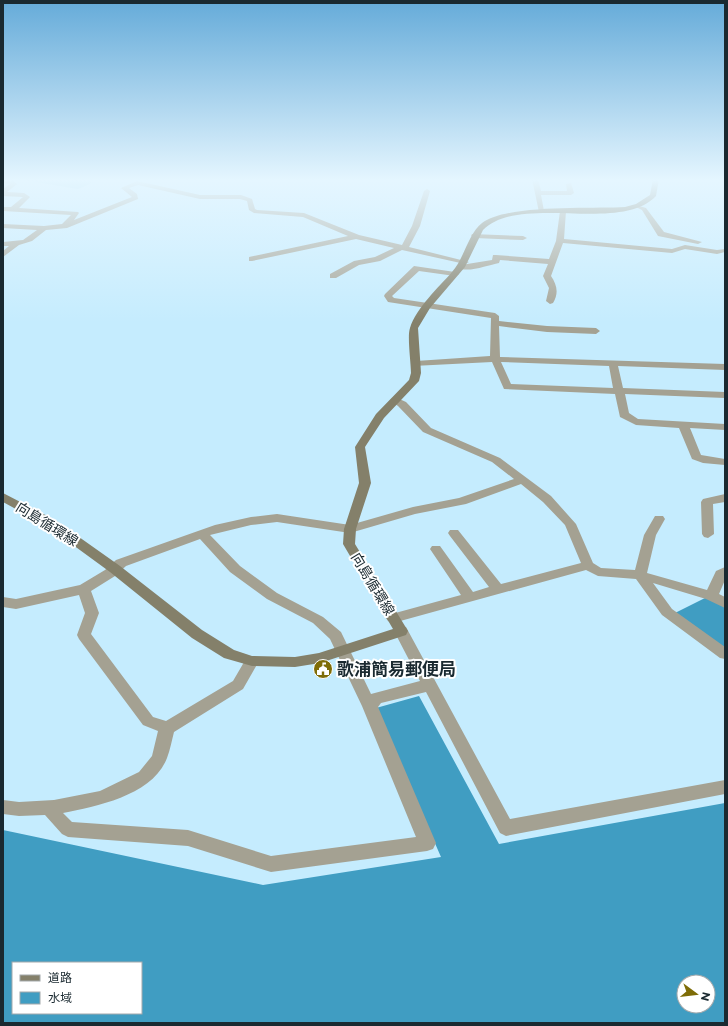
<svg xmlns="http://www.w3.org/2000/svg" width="728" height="1026" font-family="Montserrat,'Noto Sans JP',sans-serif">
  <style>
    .green { fill: #95cfe9 }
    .water { fill: #409dc2; fill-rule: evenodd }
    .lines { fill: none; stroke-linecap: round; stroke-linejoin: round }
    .street { fill: #a4a192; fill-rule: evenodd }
    .secondary { fill: #84806a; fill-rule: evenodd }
    .labels { text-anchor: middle; stroke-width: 4; stroke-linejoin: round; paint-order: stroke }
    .street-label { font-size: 14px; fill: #1a2930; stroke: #fff }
    .near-poi-label { font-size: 17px; font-weight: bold; fill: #1a2930; stroke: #fff; text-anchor: start }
  </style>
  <rect width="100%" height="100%" fill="#c5ecfe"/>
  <path class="green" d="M17,179H93L90,184L78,189Z"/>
  <g class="water">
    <path d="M707,597L725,607V648L675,613Z"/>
    <path d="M419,696L499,844L725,803V1023H3V830L263,885L441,857L376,708ZM13,963H141V1013H13ZM684,982H708V1006H684Z"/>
  </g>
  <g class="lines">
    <g class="street">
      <path d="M3,179L12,180L17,184L7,192L24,193L30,197L19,208L78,212L79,213L74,220L132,197L121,188L137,181L200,195H241L252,199L255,209L257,210L304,213L359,235L402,245L412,226L424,191L427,189L430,191L420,226L409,247L469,262L465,264L402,250L380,261L359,265L336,278H330V274L354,261L375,257L394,248L356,239L252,261H249V257L348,236L303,217L254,213L249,210L247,201L240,199H200L138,185L129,188L137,194L138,199L67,228L46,230L32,241L19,245L3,257V251L9,246H3V242L23,240L37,230L3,228V224L44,226L62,224L71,215L3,211V207H11L23,197L3,196V189L10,184L3,183Z"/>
      <path d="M532,179H538L541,191H567L566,184L571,183L574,193L571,195H541L544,211L539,212Z"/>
      <path d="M636,205L646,208L664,232L702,242L698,244L658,236L642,210L636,207Z"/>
      <path d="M563,209L566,211L564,239L672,249L685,245L717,250L725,249V252L717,254L685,249L672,253L563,243L551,276C557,285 559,293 553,303L550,304L546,301L549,288L543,276L548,264L500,260L499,263C488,265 466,274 457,267L461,265L492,260L493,255H496L549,259L556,241L560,211Z"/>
      <path d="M472,234L523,236L527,238L523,240L475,238L471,236Z"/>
      <path d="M414,266L455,272L459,274L455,276L419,271L392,296L394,298L495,313L499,316V321L547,326L596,328L600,331L596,334L547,332L499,326L500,357L725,364V370L618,366L623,388L725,392V398L625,394L629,413L638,419L725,424V430L690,428L701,455L725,459V465L703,463L692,459L679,428L636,425L620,417L615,394L504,389L492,362L413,366V362L416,361L490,356L491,318L388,302L384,296L385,294ZM501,362L609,366L613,388L511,384Z"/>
      <path d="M395,397L406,402L431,428L500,458L551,496L576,524L593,563L601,568L635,570L644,535L655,516H663L665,519L656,535L647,573L707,590L716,571L725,567V580L719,594L725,597V608L706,599L653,583L672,609L725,647V659L720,658L662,615L636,579L598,576L586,570L393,623L388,621L386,618L388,615L461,595L430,549L432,546H440L473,592L489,587L450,536L448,533L450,530H458L501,584L581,563L565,525L543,502L521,484L466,504L415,514L350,533L277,522L251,525L210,535L240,566L277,593L323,617L341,632L371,694L420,681L394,631L396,627L401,626L406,627L510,819L725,780V794L506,836L500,833L426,692L381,703L378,707L436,843L433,849L427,851L271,872L188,846L68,837L62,834L45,815L19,816L3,814V800L19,802L54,800L100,791L139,772L152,756L158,731L143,725L79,639L77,635L85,613L79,595L16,609L3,607V597L16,599L80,585L105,570L116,560L215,525L251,517L277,514L350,525L413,507L459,498L514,479L492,462L423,432L398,406L390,400ZM200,539L230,572L267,599L313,623L330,639L362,706L416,837L271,856L188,830L72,822L63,813C98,806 153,795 167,758C170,750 172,740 174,732L243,689L259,661L257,657L252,656L247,657L233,681L166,721L153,717L91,634L99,613L91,591L115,576L126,566Z"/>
      <path d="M725,494V502L713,504L714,534L708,538L704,537L702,534L701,502L703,499Z"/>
    </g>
    <path class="secondary" d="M653,179H659L656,196C620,234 520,193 483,230L465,267L430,308L418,328L421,373L419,381L384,418L365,447L371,483L356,529L355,544L408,631L406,635L320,663L295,667L252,666L224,658L192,638L110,572L47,526L3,502V493L55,520L120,566L202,630L234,650L252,656L295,657L319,653L393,629L343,544L344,529L359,483L355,447L376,414L409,380L411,373C411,363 407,336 410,328C416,308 439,287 452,272C464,259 468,234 482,223C507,204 591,209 625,207L636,204L650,195Z"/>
  </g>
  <linearGradient id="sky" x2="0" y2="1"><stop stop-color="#65abd9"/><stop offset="0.56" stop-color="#e5f6ff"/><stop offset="1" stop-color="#e5f6ff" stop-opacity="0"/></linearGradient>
  <rect width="728" height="322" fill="url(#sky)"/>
  <defs>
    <g id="civic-disc" transform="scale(1)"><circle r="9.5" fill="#7e6c07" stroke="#fff"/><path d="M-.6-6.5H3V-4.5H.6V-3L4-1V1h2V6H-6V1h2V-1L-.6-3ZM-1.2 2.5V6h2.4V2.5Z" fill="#fff"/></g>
  </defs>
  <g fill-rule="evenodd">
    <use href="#civic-disc" x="323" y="669"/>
  </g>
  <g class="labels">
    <g class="street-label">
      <text transform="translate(47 524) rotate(32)" y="5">向島循環線</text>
      <text transform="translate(373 584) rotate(59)" y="5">向島循環線</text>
    </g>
    <g class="near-poi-label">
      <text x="337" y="675">歌浦簡易郵便局</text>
    </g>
  </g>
  <rect width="728" height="1026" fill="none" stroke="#1a2930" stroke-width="8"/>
  <rect x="12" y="962" width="130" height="52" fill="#ffffff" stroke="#a3a9ac"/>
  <rect x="20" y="975" width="20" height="6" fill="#84806a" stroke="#a3a9ac"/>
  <text x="48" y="982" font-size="12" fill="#1a2930">道路</text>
  <rect x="20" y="992" width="20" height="12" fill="#409dc2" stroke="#a3a9ac"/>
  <text x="48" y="1002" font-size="12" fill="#1a2930">水域</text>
  <g transform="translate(696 994) rotate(105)"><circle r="19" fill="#ffffff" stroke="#a3a9ac"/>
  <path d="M0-3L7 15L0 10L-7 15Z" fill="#7e6c07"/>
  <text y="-6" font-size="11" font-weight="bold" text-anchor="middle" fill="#1a2930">N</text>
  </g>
</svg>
